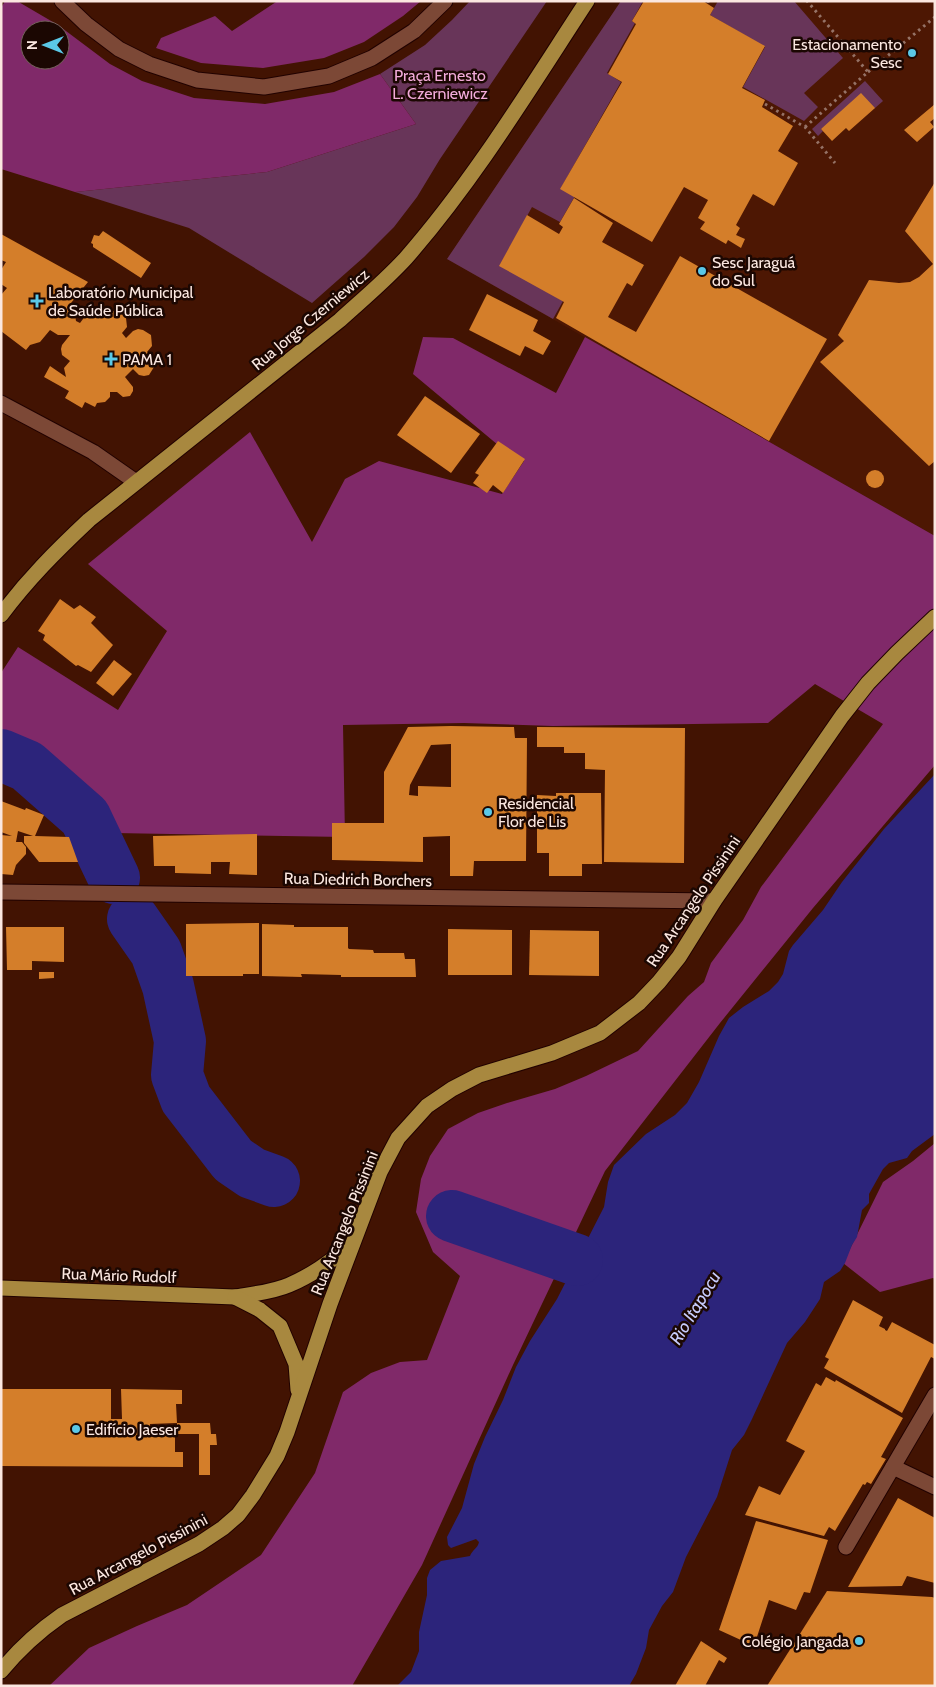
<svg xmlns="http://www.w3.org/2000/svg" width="936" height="1687" font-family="Cabin,sans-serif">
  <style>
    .built { fill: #4d1703 }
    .green { fill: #683559 }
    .forest { fill: #802969; fill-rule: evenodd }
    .water { fill: #2c247b }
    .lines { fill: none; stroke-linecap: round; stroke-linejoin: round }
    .river { stroke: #2c247b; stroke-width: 52 }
    .building { fill: #d47e2a; fill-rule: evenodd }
    .minor-casing { stroke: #210200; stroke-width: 17 }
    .major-casing { stroke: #210200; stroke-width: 17 }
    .path { stroke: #957266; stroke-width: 3; stroke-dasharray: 2.5 4; stroke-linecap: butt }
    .minor { stroke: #7c4836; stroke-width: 15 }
    .major { stroke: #a8883f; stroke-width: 15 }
    .poi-dot { fill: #5bc8e7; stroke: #1b0702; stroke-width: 2 }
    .labels { text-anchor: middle; stroke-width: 5; stroke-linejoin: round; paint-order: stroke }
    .poi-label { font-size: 16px; fill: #fbe7e0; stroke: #1b0702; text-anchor: start }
    .park-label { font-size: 16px; fill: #f2abda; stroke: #1b0702 }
    .street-label { font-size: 16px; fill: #fbe7e0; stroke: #1b0702 }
    .water-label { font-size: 18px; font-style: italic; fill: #c6cbfc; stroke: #1b0702 }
  </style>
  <rect width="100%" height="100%" fill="#421302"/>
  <path class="built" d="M621,1H935V536L447,259Z"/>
  <g class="green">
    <path d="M470,1H547L440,159L417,197L394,227L364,257L312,303L189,228L75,192L267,172L416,124L380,74L425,45L452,20Z"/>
    <path d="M621,1H643L632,21L635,23L607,73L621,82L561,188L575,196L560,222L532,207L500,265L563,301L553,319L447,259Z"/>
    <path d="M718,1H794L843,58L804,93L818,107L804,121L743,87L765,47L710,15Z"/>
    <path d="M865,81L883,101L875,108L821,129L823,131L818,136L812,129Z"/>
  </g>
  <g class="forest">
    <path d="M5,1H17L58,25L110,64L142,81L194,98L265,104L334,92L380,74L416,124L267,172L75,192L1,169V8ZM30,30H60V60H30Z"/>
    <path d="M421,1L403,16L364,42L324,58L263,68L201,63L156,48L161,38L215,16L232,31L276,2Z"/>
    <path d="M423,337L453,338L556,393L585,337L935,536V765L813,908L720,1023L605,1171L513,1365L422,1565L352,1686H49L89,1648L137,1626L187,1605L261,1555L315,1473L343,1392L371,1373L400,1362L427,1360L460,1276L433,1252L416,1212L421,1179L430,1156L448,1129L478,1113L507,1103L555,1089L586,1076L638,1051L688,996L704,982L711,963L743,920L761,887L883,724L815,684L768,723L553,726L464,723L343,725L345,837L114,833L113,870L81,868L70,835L34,788L1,776V673L18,647L118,710L167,631L88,564L250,432L312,542L345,479L379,461L502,494L524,461L498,445L413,374Z"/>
    <path d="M935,1143V1279L933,1278L880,1292L843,1263L883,1182L913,1161Z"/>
  </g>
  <path class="water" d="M935,774V1134L912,1151L907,1158L889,1163L883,1169L869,1194V1203L862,1210L857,1237L852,1245L845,1263L840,1271L824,1282L820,1299L805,1322L787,1343L752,1419L744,1435L732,1450L717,1497L686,1557L673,1592L662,1606L649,1630L646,1648L636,1674L629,1686H397L411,1672L419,1651V1632L427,1595V1578L430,1570L441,1561L470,1556C472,1550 478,1548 479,1542L476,1539L451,1548L448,1545L447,1537L462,1508L474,1464L485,1437L503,1400L516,1367L530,1341L557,1299L604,1207L608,1182L614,1165L646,1134L675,1115L687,1103L699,1082L719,1036L729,1018L743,1007L769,991L778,982L783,974L789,951L793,945L823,910L842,882L884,829Z"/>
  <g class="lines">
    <g class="river">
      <path d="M1,755L27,766L85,817L114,878"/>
      <path d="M133,919L156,952L168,986L180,1041L177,1075L186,1099L233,1160L252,1173L274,1181"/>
      <path d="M452,1216L577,1260"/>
    </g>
  </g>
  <g class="building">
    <path d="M644,1H703L714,8L710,15L765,46L742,88L765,100L762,107L793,126L778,151L798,163L774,206L753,194L736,225L740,228L736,235L745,239L741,248L728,240L726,244L700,229L705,222L698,218L708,200L684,187L652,242L560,189L622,82L608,74L636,24L632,21Z"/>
    <path d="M861,93L875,108L849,131L846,128L832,141L821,129Z"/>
    <path d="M935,104V118L930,122L934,127L917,142L904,130Z"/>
    <path d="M935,182V461L929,466L820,362L844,341L838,335L869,280L899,283L910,282L919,277L933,264L905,231Z"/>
    <path d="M574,198L613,223L602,242L644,265L632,286L627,283L608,317L636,332L680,256L827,339L769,441L556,318L564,302L499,266L527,215L559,234L563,227L559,224Z"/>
    <path d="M103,231L151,263L141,278L93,247V244L91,243L94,235L99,236Z"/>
    <path d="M1,234L88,282L67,308L75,315L76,321L80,323L86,315L97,313L99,315L101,314L105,317L108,312L118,310L126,318L127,327L122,333L126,338L133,331L138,329L143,330L151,335L152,346L147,352L153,358L154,367L149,375L144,376L139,375L133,369L125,377L133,387V391L130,396L123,397L117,392H110V397L105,402L97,403L95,407L85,402L82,408L65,398L69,391L44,377L50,366L66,377L64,368L70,361L62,355L61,349L62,345L70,335H58L50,330L40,342L30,345L26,350L1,331V295L7,288L1,284V270L6,262L1,260Z"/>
    <path d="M487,294L538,320L533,331L551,341L543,355L525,346L520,356L469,330Z"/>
    <path d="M425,396L480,434L451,473L397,435Z"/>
    <path d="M498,441L525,459L503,493L493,485L487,493L473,483L479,475L475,473Z"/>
    <circle cx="875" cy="479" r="9"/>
    <path d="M60,599L74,609L80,605L96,617L91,623L113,645L91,672L78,665L76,666L43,640L45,635L38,631Z"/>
    <path d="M114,660L132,674L113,696L96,683Z"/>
    <path d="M451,726L514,727L515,738H527L526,861H474L473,876H450V836L423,837V862L332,860V823H384V772L408,727ZM451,744V787L418,786V796L409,795L410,785L431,745Z"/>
    <path d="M537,727L685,728L684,863L604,862L605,770L585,769V753H564V747H537Z"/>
    <path d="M556,793H601L602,864H582V876H549V853H537V795L556,796Z"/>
    <path d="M1,801L25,810L26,808L44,815L35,836L69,837L78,862H39L24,843V836H33L18,831L16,842H22L26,847V854L16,865L13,875L1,874V835L12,836L1,832Z"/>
    <path d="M257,834V875L229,874L230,862H211V874L175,873V866H154L153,836Z"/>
    <path d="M259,923V974H243V976H186V924Z"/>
    <path d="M262,924L294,925V927H348V948L349,949L373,950L374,953H404L405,959H415L416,977H341V975L301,974L302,977L262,976Z"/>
    <path d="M6,927H64V962L32,961V970H7Z"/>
    <path d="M448,929L512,930V975H448Z"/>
    <path d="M530,930L599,931V976L529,975Z"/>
    <path d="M39,972H54V978L39,979Z"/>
    <path d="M853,1300L883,1317L879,1326L885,1329V1330L887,1331L892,1322L935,1345V1359L931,1357L902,1413L824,1368L829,1359L825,1357Z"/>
    <path d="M826,1377L835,1382L836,1380L903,1418L881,1457L886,1459L871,1484L867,1482L865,1485L863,1484L835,1531L829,1527L824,1536L745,1515L759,1486L780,1495L805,1451L786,1441L816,1383L821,1386Z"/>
    <path d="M1,1389H111V1419H122L121,1389L182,1390V1404H176L177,1423L150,1424V1435H175V1452H183V1467L1,1466Z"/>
    <path d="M177,1423H210L211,1434H216L217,1445H210V1475H199V1434H177Z"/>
    <path d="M898,1498L935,1518V1583L907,1576L902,1586L848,1587Z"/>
    <path d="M756,1521L828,1540L810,1593L804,1592L796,1610L769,1600L754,1646L719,1630Z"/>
    <path d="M827,1591L932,1597L935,1598V1686H767Z"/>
    <path d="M701,1641L727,1658L724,1663L719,1660L705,1686H675Z"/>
  </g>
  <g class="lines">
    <g class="minor-casing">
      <g id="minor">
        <path d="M62,1L86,24L119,49L149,64L197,80L264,87L329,76L372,58L414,31L445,1"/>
        <path d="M1,403L93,452L136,482"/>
        <path d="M1,892L714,901"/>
        <path d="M893,1467L935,1487"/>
        <path d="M846,1547L935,1395"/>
      </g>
    </g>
    <g class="major-casing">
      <g id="major">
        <path d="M1,615C28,579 56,551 89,520L340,320C362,300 386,280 406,258C475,179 530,88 587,1"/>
        <path d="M1,1288L235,1297C253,1294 273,1292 289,1285C313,1275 332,1260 352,1245"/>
        <path d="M235,1297L260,1310L280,1326L296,1364L298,1390"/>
        <path d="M1,1671C19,1649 39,1631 62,1615L199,1544L223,1528L238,1515L253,1495L277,1456L287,1432L330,1304L380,1172L398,1138L427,1106L452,1089L479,1075L552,1053L600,1033L639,1003L659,982L679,957L714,901L842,716L868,683L897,653L935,617"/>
      </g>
    </g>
    <g class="path">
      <path d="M707,2L709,1"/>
      <path d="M868,72L935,17"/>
      <path d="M765,104L805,127L835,163"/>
      <path d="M805,127L868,72L807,1"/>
    </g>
    <use href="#minor" class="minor"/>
    <use href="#major" class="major"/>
  </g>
  <g class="poi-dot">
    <circle cx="912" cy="53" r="5"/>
    <circle cx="702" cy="271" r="5"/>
    <path d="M34.5 293.5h5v5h5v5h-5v5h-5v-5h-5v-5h5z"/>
    <path d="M108.5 351.5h5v5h5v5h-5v5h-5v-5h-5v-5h5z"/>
    <circle cx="488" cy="812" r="5"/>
    <circle cx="76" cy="1429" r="5"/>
    <circle cx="859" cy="1641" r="5"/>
  </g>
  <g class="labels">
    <g class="poi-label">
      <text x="902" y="50" text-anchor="end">Estacionamento<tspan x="902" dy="18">Sesc</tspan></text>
      <text x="712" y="268">Sesc Jaraguá<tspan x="712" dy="18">do Sul</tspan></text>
      <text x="48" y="298">Laboratório Municipal<tspan x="48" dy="18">de Saúde Pública</tspan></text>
      <text x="122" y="365">PAMA 1</text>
      <text x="498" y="809">Residencial<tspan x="498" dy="18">Flor de Lis</tspan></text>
      <text x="86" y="1435">Edifício Jaeser</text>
      <text x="849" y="1647" text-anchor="end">Colégio Jangada</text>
    </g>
    <g class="park-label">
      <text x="440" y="81">Praça Ernesto<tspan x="440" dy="18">L. Czerniewicz</tspan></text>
    </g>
    <g class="street-label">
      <text transform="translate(310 319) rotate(-40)" y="6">Rua Jorge Czerniewicz</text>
      <text transform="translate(358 879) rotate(1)" y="6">Rua Diedrich Borchers</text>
      <text transform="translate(693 901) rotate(-56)" y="6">Rua Arcangelo Pissinini</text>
      <text transform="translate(344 1223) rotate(-68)" y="6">Rua Arcangelo Pissinini</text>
      <text transform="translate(119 1275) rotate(2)" y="6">Rua Mário Rudolf</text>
      <text transform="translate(138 1554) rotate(-28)" y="6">Rua Arcangelo Pissinini</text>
    </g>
    <g class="water-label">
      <text transform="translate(695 1308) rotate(-59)" y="6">Rio Itapocu</text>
    </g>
  </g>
  <rect width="936" height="1687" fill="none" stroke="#fbe7e0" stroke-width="5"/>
  <g transform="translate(45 45) rotate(270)"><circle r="24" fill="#1b0702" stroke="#75615b"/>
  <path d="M0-4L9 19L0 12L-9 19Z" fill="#5bc8e7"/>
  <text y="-8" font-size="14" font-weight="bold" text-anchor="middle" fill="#fbe7e0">N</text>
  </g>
</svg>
